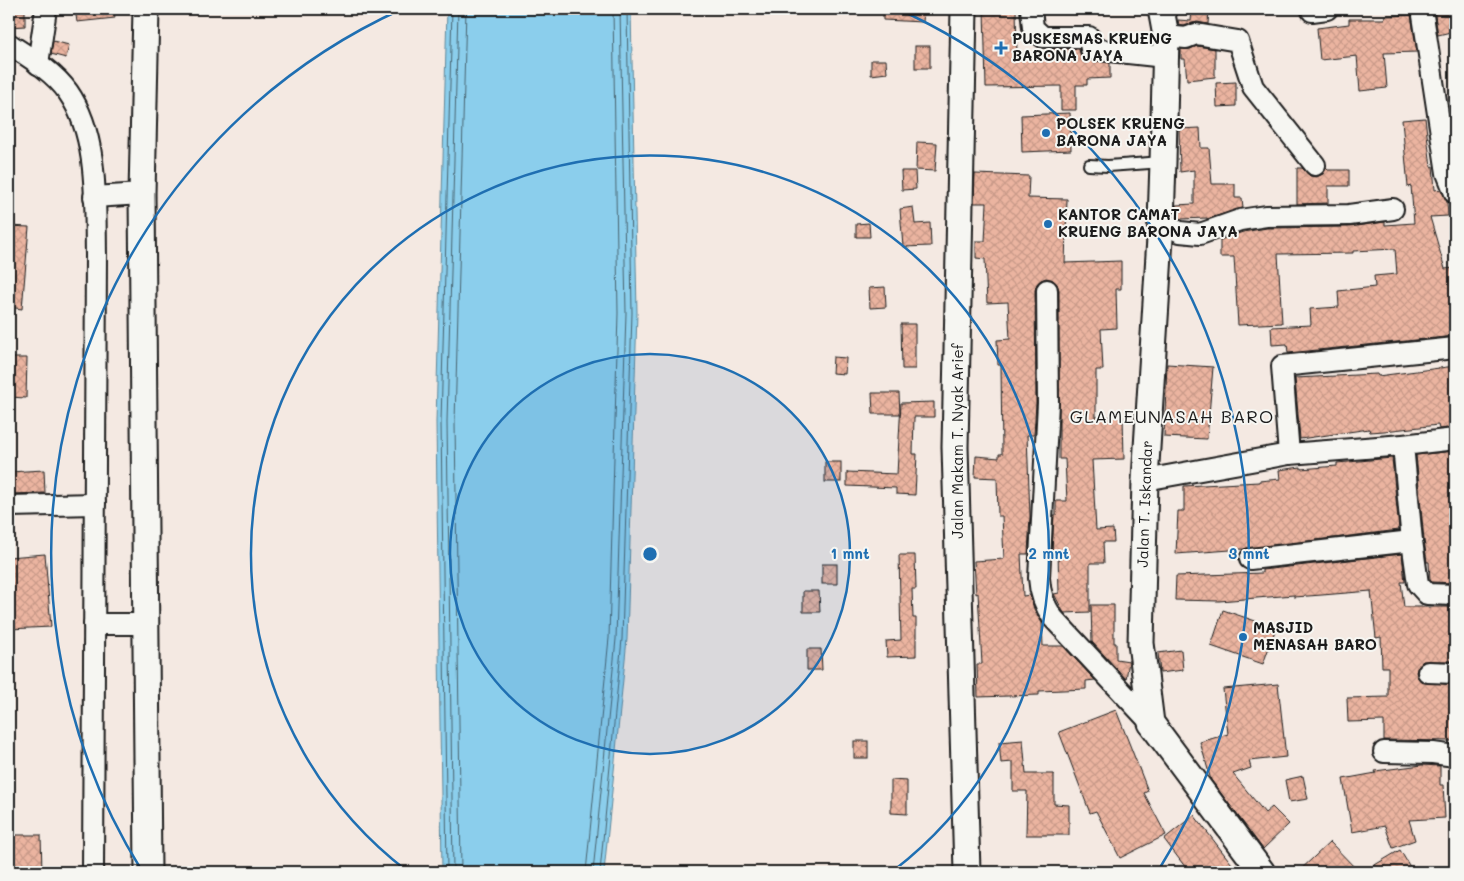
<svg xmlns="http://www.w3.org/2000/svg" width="1464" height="881" font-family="Mali,sans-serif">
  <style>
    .water { fill: #8bceec; stroke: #5f8799 }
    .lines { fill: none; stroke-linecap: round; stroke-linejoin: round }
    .shore { stroke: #48636f; stroke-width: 1 }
    .building { fill: url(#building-cross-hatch); stroke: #1c1c1c }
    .service-casing { stroke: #1c1c1c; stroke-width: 14 }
    .minor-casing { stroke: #1c1c1c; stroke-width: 24 }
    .tertiary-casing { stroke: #1c1c1c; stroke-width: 29 }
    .service { stroke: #f6f6f2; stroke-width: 10 }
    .minor { stroke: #f6f6f2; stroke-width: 20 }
    .tertiary { stroke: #f6f6f2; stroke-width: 25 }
    .ring { fill: none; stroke: #1f6fb2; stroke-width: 2.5 }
    .poi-dot { fill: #1f6fb2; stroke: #f6f6f2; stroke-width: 2 }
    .labels { text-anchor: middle; stroke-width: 4; stroke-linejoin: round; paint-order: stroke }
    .poi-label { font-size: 15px; font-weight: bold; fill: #1c1c1c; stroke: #f6f6f2; text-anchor: start }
    .street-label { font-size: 15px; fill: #1c1c1c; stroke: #f6f6f2 }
    .quarter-label { font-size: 18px; letter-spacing: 1px; fill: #1c1c1c; stroke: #f6f6f2 }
    .centre { fill: #1f6fb2; stroke: #f6f6f2; stroke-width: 2.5 }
    .ring-label { font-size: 15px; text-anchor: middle; font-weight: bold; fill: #1f6fb2; stroke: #f6f6f2; stroke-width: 4; stroke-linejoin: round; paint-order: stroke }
  </style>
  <defs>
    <pattern id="building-cross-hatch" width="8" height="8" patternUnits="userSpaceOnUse" patternTransform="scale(1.25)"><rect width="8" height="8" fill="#ebb4a0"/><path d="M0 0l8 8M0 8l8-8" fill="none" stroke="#c99a89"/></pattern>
  </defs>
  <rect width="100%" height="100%" fill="#f4e9e2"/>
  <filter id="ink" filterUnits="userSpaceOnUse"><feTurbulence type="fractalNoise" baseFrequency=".02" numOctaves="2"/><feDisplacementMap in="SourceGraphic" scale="10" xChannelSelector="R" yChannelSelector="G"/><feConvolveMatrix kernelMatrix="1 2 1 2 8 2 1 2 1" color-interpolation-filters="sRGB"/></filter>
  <g filter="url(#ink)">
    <path class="water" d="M447,9H631L637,313L627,639L604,872H442L436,422Z"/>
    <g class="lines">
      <g class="shore">
        <path d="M447,872L441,422L452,9"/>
        <path d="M453,872L447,422L458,9"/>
        <path d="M461,872L455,422L466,9"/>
        <path d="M586,872L609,638L618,313L613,9"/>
        <path d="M593,872L616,639L626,313L620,9"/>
        <path d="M600,872L622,639L632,313L627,9"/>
      </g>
    </g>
    <g class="building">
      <path d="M75,9H114L115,18L77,22Z"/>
      <path d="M883,9H924L923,22L883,20Z"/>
      <path d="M984,9H1016L1017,55L1051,54V49H1079L1081,58L1110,63V78L1087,79V85H1076V110H1061V86L986,87Z"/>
      <path d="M1192,9H1209L1208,24L1197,22L1184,26L1179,25L1178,20L1191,21Z"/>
      <path d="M1434,9H1455V31L1438,35Z"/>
      <path d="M25,11V26L9,27V12Z"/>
      <path d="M1411,15L1417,52L1384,53L1387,88L1360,91L1357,56L1320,60L1317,28L1349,24V19H1385V16Z"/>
      <path d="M53,41L69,45L66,58L51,54Z"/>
      <rect x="915" y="46" width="15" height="22"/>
      <path d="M1197,46L1215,49V77L1187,80L1185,59H1181V49H1190Z"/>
      <path d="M871,60H886L887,73L871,75Z"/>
      <path d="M1236,82V106L1217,107L1216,83Z"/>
      <path d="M1070,113L1071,150L1022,152L1021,115Z"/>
      <path d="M1425,118L1431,167L1433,166L1435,190L1441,189L1447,202L1448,216L1430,217L1445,269L1454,268L1455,280V336L1288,353L1287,344L1272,345L1271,327L1311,325L1310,309L1339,307L1338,291L1375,287L1374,276L1397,274L1395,249L1353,251V253L1278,254L1282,323L1238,325L1234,257H1220V240L1243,232L1267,228L1349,227L1385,222V225L1414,223L1411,186L1408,187L1402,120Z"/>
      <path d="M1200,128L1201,148H1209L1212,184H1235V198H1242L1243,208L1207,219V218L1181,219L1176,216V205L1194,204V170L1180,172L1179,129Z"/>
      <path d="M917,142L937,143L935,171L916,170Z"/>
      <path d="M1297,168H1302L1310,176L1316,177L1323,174L1326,168L1328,170H1349V186H1328V203L1297,204Z"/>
      <path d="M901,171H915L916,189L902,190Z"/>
      <path d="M975,174L1029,176L1028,198L1067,199L1065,263L1121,261V289H1116L1117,328L1101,329L1103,370H1096V417L1123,416L1124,459L1092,460L1096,530L1113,529L1114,542H1103L1104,563H1090V612L1064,613L1054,594L1059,593L1058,552H1052L1054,515H1056V501H1067L1065,459H1059V290L1057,284L1053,280L1046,278L1041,280L1037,284L1035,290L1036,403L1034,435H1027L1030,516L1028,554H1021L1023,596L1030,595L1034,609L1042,623L1043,646H1063L1095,680L1086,681V689L1039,691V695L978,697L977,664H982L978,593L976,594L974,561L1004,559L1002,516H998L997,478L975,477L976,456L999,458V454H1002L1001,365H998L997,340L1010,339L1008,302L987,303L985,259L976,258V241H985L987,203H974Z"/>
      <path d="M913,207L915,224L930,223L931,246L903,247L900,209Z"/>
      <path d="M869,223L870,237H856V224Z"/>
      <path d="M9,226L29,227L22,309L9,307Z"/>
      <path d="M885,287L886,307L870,308L869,288Z"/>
      <path d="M901,324H915V369H902Z"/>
      <path d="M833,357L846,358L845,374L832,373Z"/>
      <path d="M9,358H27L26,398L9,397Z"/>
      <path d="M1167,364L1213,367L1207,439L1164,437Z"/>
      <path d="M1455,366V427L1439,429L1438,425L1384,431L1370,432L1369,429L1300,439L1295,378L1377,374L1378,376Z"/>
      <path d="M872,393H899L900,414H873Z"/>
      <path d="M934,402V417H914L913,454H917L915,495L896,494V488L847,486V472L897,474L901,403Z"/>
      <path d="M1455,451V583L1432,582L1430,580L1429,562H1427L1424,540L1416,455Z"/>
      <path d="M1392,458L1399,530L1244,549L1176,554L1178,511H1184V486L1259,482V481L1280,479L1279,470L1301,467V469L1337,466V463Z"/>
      <rect x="825" y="462" width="16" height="20"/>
      <path d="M44,470L45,493L9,494V472Z"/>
      <path d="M45,554L51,627L9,629V557Z"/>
      <path d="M1402,554L1405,582H1401L1404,607H1455V661H1423L1418,666L1416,672L1418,678L1422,682L1455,685L1454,741L1384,740V721L1348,722L1347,698L1388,697V667H1382L1381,637L1376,638L1371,591L1322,595L1294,597V595L1219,601L1175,600L1176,576L1262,573V570Z"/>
      <path d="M899,555H915L916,589H912L913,618H916V656L887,657L886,641L901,640Z"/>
      <rect x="822" y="564" width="15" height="20"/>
      <path d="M803,591H819L820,612H803Z"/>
      <path d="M1091,605H1114V643H1116V659L1129,661L1126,679L1092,642Z"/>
      <path d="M1223,610L1276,628L1263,664L1211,646Z"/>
      <path d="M807,649H821L822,670H807Z"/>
      <path d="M1181,650L1183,670L1160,673L1158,653Z"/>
      <path d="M1278,684L1286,757L1249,761L1251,768L1233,774L1265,813L1272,807L1289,824L1263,849L1211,780L1200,742L1228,734L1223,689Z"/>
      <path d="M1116,710L1148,791L1144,793L1166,835L1120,858L1096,811L1090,813L1059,732Z"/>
      <path d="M1023,740L1026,774H1054V804L1069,805V835H1026L1027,791H1013V762L1001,763L999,742Z"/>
      <rect x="854" y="741" width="14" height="17"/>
      <path d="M1422,765L1440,766V785H1443L1445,818L1409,820L1415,840L1393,848L1385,826L1352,832L1343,779L1376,773L1375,771Z"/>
      <path d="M1303,776L1308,799L1289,802L1285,780Z"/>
      <path d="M891,780L907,781V814L891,813Z"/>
      <path d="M1194,815L1228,859L1238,872H1189L1164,839Z"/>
      <path d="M9,835H41L42,872H9Z"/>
      <path d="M1330,842L1359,872H1298Z"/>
      <path d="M1400,850L1413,872H1363Z"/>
    </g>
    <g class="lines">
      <g class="service-casing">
        <path id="service" d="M1089,165L1108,166L1163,162"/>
      </g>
      <g class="minor-casing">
        <g id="minor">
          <path d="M1031,9L1033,28L1043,37H1089L1091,49L1165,57"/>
          <path d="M1422,9L1447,173L1455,193"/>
          <path d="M1312,11L1327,9"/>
          <path d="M1166,36L1186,38L1196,34L1238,41L1253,87L1315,165"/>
          <path d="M9,44C29,57 54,72 68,92C99,136 95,204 96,255L93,872"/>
          <path d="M38,64L46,9"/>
          <path d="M94,197L142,194"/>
          <path d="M1161,222L1180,232L1200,234L1240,220L1266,216L1349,215L1393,209"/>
          <path d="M1047,290L1048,403L1039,578C1040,594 1044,605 1053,618L1151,723"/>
          <path d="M1403,445L1412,541L1418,584L1427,594L1455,595"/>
          <path d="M1289,454L1282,366L1455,348"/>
          <path d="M1145,480L1289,454L1403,445L1455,439"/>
          <path d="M9,506L95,504"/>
          <path d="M1250,559L1412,541"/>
          <path d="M94,624H146"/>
          <path d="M1428,672L1455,673"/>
          <path d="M1384,752L1433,753L1455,756"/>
        </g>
      </g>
      <g class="tertiary-casing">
        <g id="tertiary">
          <path d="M146,9L142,194L148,872"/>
          <path d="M964,9L955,447L967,872"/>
          <path d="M1161,9L1166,36L1163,162L1161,222L1145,480L1141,643L1151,723L1262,872"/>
        </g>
      </g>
      <use href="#service" class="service"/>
      <use href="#minor" class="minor"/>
      <use href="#tertiary" class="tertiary"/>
    </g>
  </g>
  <circle cx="650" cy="554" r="200" fill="#1f6fb2" fill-opacity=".12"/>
  <g class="ring">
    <circle cx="650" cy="554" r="200"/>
    <path d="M407 871A399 399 0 1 1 893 871"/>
    <path d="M142 871A599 599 0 0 1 402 9M898 9A599 599 0 0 1 1158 871"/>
  </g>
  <g class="poi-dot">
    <path d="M998.5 40.5h5v5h5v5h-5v5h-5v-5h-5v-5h5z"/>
    <circle cx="1046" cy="133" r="5"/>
    <circle cx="1048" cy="224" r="5"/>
    <circle cx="1243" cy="637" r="5"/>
  </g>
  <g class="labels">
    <g class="poi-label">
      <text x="1012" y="44">PUSKESMAS KRUENG<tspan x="1012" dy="17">BARONA JAYA</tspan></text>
      <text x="1056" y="129">POLSEK KRUENG<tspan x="1056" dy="17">BARONA JAYA</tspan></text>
      <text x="1058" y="220">KANTOR CAMAT<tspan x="1058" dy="17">KRUENG BARONA JAYA</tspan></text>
      <text x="1253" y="633">MASJID<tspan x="1253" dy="17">MENASAH BARO</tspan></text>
    </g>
    <g class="street-label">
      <text transform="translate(958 441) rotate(-90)" y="5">Jalan Makam T. Nyak Arief</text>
      <text transform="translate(1145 504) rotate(-88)" y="5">Jalan T. Iskandar</text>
    </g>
    <g class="quarter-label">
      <text x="1172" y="423">GLAMEUNASAH BARO</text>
    </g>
  </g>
  <circle cx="650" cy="554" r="8" class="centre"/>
  <g class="ring-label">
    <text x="850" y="559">1 mnt</text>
    <text x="1049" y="559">2 mnt</text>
    <text x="1249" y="559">3 mnt</text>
  </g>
  <rect width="1464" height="881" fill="none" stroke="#f6f6f2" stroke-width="30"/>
  <rect x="15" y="15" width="1434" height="851" fill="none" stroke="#1c1c1c" stroke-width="2" filter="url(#ink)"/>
</svg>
